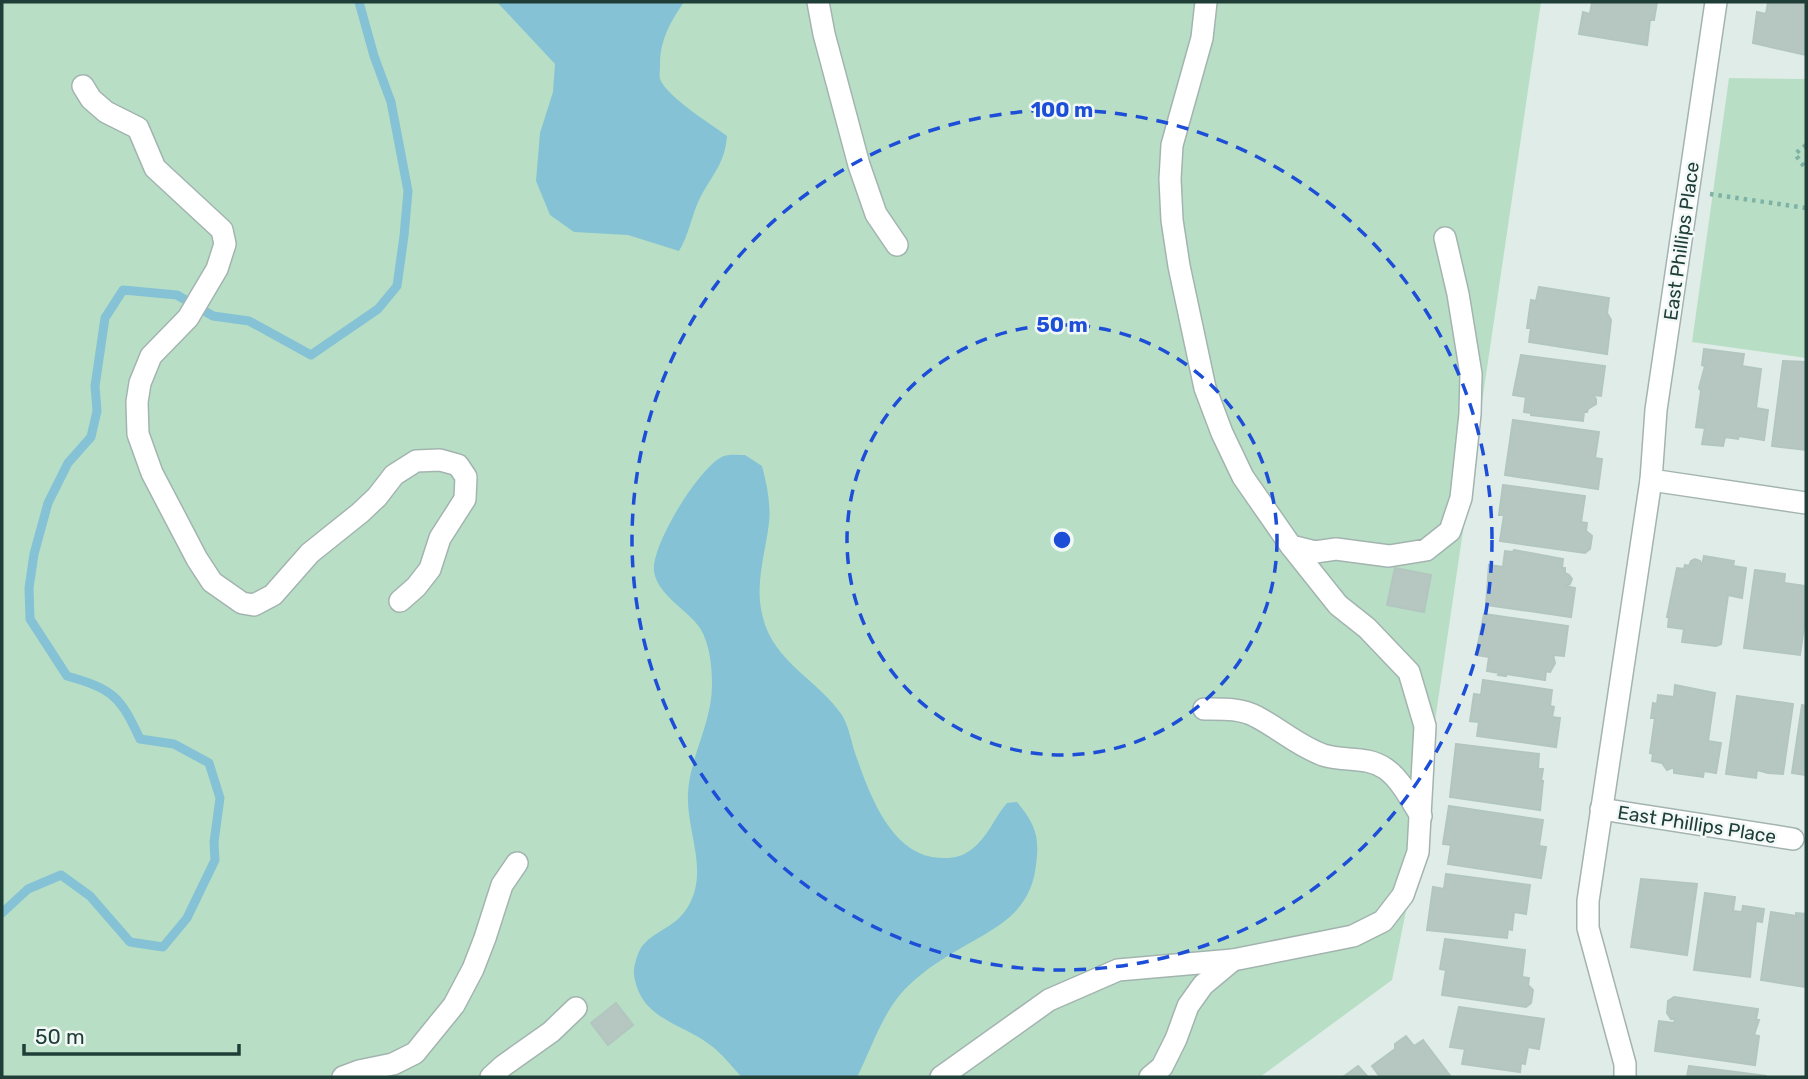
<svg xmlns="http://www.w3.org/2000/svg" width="1808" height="1079" font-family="Rubik,sans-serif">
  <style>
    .green { fill: #b8dfc5 }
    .water { fill: #85c2d5 }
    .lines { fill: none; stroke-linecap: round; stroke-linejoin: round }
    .stream { stroke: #85c2d5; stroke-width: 9 }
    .building { fill: #b6c7c1; stroke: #b2c6bf; stroke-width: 2 }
    .minor-casing { stroke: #a3b4b0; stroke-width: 24 }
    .path { stroke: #7fb2a6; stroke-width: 4.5; stroke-dasharray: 3.5 5; stroke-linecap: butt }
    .minor { stroke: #fff; stroke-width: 21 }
    .ring { fill: none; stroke: #1d4ed8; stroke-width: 3.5; stroke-dasharray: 12 9 }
    .labels { text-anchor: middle; stroke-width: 5; stroke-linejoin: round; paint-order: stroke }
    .street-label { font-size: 19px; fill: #203e38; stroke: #f1f8f5 }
    .centre { fill: #1d4ed8; stroke: #f1f8f5; stroke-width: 3.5 }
    .ring-label { font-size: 21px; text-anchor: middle; font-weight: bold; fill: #1d4ed8; stroke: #f1f8f5; stroke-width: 5; stroke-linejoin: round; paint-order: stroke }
  </style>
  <rect width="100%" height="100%" fill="#e0ece8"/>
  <g class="green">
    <path d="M2,2H1541L1421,816L1418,852L1392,980L1260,1077H2Z"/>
    <path d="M1729,78L1806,79V358L1692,342Z"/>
  </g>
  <g class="water">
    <path d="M497,2H684C670,22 659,42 660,67C660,71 659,75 660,79C667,97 711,124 727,136C725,164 711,176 699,200C691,217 689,235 679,251L628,235L574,232L550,215L536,181L540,133L553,92L555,64Z"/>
    <path d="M745,455L762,466C767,485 771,504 769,523C765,556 754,585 763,618C774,662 818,680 842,715C848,725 851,739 854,750C867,787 887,849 932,857C946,859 960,859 972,849C988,837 994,818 1007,803L1017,802C1035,824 1040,836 1036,865C1030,921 983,932 943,959C930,967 916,978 905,989C882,1013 872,1048 857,1077H742C732,1067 723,1055 713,1047C682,1022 641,1021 634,975C633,968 638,950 643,945C657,929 678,927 690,903C708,867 686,831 688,793C690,756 712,723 712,685C712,667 710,644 700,628C687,609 657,595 654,571C651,545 701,464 724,456C730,454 739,455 745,455Z"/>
  </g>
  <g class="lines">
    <path class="stream" d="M2,913L28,889L61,875L90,896L130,942L163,947L187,918L215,860L214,842L220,798L209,763L174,744L140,739C120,696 113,689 67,676L30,619L29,588L34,554L48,503L68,463L91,437L97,411L95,386L105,318L123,290L177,295L213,316L249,321L311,355L378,309L397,286L404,236L408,191L391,102L374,56L359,2"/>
  </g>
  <g class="building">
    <path d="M1592,2H1657L1654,20H1650L1647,45L1579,34L1583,12L1590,14Z"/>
    <path d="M1768,2H1806V55L1753,43L1757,12L1766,14Z"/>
    <path d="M1539,287L1609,298L1607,313L1611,320L1607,354L1529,342L1531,328H1527L1531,300L1536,301Z"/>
    <path d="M1704,349L1744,354L1742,366L1761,369L1756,408L1768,410L1764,440L1739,436L1738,439L1725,437L1723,446L1702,444L1705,428L1696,427L1701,391L1699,388L1705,366L1702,365Z"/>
    <path d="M1521,355L1605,366L1601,396L1593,395L1596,399V404L1588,409L1587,412H1584L1583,421L1531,415V413L1524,412L1526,397L1513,395Z"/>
    <path d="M1783,361L1806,362V450L1772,446Z"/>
    <path d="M1513,420L1599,432L1595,458L1602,459L1598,489L1505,475Z"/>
    <path d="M1503,485L1585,496L1581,522L1587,523L1586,531L1592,536L1590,549L1585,553L1500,541L1504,515H1499Z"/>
    <path d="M1514,550L1563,559L1562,568H1565V573L1569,575L1572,579L1570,584L1565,586L1575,588L1571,617L1486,605L1489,565L1503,567L1505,551L1513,552Z"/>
    <path d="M1704,556L1734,561L1733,566L1746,568L1742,598L1728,595L1721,644L1716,646L1682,642L1684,629L1668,627L1669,617H1667L1677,568L1684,569L1685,565L1689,566L1691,561L1695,559L1700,561L1702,566Z"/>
    <path d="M1395,568L1431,575L1424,612L1387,605Z"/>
    <path d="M1755,570L1785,574L1784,583L1806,586V614L1800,655L1744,648Z"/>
    <path d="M1484,614L1568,626L1564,656L1553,655L1555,663L1550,672L1546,671L1545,680L1506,674V676L1498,675L1499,673L1487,671L1489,657L1476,655Z"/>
    <path d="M1483,680L1552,690L1550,706L1554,707L1552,717L1560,718L1556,747L1477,736L1479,722L1470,721L1474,694L1481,695Z"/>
    <path d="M1675,685L1715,693L1708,741L1721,743L1716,773L1704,771L1703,777L1674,773V767L1667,770L1662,763L1652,761L1653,754L1650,753L1655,718H1651L1653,703L1657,704L1658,695L1674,697Z"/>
    <path d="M1737,696L1793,704L1783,774L1768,773L1757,770L1756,778L1726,774Z"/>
    <path d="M1802,705L1806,706V775L1792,773Z"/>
    <path d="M1456,744L1539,754L1538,769H1543L1541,781H1543L1540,810L1450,797Z"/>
    <path d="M1449,806L1543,820L1539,846L1546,847L1541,878L1448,864L1451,845L1443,844Z"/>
    <path d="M1446,874L1530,885L1526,914L1514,912L1512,930L1508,929L1507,938L1427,930L1433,887L1444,889Z"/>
    <path d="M1641,879L1697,884L1687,955L1631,947Z"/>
    <path d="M1705,893L1735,897L1733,911L1742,912L1743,906L1764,909L1762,922L1756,921L1750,977L1694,970Z"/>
    <path d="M1771,912L1796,916V913L1806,914V987L1761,980Z"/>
    <path d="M1445,939L1525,950L1522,977L1529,978L1528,985L1533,990L1531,1003L1526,1007L1442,995L1446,970L1440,969Z"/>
    <path d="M1674,997L1758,1009L1756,1020H1759L1754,1035L1759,1036L1755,1065L1655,1051L1659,1021L1674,1023L1675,1019H1671L1667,1013L1668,1001Z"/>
    <path d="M616,1003L633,1025L608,1045L591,1023Z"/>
    <path d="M1459,1007L1544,1019L1539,1049L1528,1047L1525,1064L1521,1063L1520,1072L1462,1064L1465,1049L1450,1047Z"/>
    <path d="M1406,1036L1414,1046L1423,1040L1451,1077H1380L1372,1066L1395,1049V1044Z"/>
    <path d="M1358,1066L1368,1077H1343Z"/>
    <path d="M1689,1066L1766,1076V1077H1687Z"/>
  </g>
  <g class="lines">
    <g class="minor-casing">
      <g id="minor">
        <path d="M818,2L824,34L859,165L876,214L897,245"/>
        <path d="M1206,2L1202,38L1172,145L1170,179L1172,220L1179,266L1205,388L1222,433L1243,477L1291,546L1315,552L1336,549L1389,556L1426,550L1450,531L1461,498L1470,414L1471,374L1458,294L1445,238"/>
        <path d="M83,86L91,99L106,112L138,128L155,168L222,230L225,244L217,269L188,318L151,356L140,383L137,402L138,434L152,473L197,559L212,582L242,603L254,605L273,595L310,553L360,513L377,497L394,475L416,461L440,460L458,465L466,477L465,499L440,538L430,569L416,587L400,601"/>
        <path d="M1651,480L1806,503"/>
        <path d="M1204,709C1222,709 1241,708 1257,717C1280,729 1298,746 1323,755C1344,762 1366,755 1386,769C1401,780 1411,800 1421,816"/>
        <path d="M1601,809L1793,839"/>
        <path d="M343,1077L359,1071L393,1064L415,1053L454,1005L473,969L485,938L502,885L517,863"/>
        <path d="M491,1077L503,1066L551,1032L576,1008"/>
        <path d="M941,1077L1049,1000L1118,970L1233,960"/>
        <path d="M1150,1077L1162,1067L1176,1039L1188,1006L1203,985L1233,960L1353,936L1383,921L1403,895L1418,852L1425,726L1409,672L1367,628L1338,605L1291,546"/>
        <path d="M1625,1077V1064L1588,928V901L1651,480L1656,410L1716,2"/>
      </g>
    </g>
    <g class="path">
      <path d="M1806,145L1795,154L1806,169"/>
      <path d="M1710,194L1806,208"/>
    </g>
    <use href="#minor" class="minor"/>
  </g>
  <g class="ring">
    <circle cx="1062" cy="540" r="215"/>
    <circle cx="1062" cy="540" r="430"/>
  </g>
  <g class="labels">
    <g class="street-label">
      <text transform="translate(1681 241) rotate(-82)" y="7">East Phillips Place</text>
      <text transform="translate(1697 824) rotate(9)" y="7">East Phillips Place</text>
    </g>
  </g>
  <circle cx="1062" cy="540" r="10" class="centre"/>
  <g class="ring-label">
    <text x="1062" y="117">100 m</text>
    <text x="1062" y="332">50 m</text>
  </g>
  <rect width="1808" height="1079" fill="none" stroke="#203e38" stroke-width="7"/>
  <path d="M24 1044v10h215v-10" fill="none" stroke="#203e38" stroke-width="3.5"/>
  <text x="35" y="1044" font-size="21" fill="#203e38" stroke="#f1f8f5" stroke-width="5" paint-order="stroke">50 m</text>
</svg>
